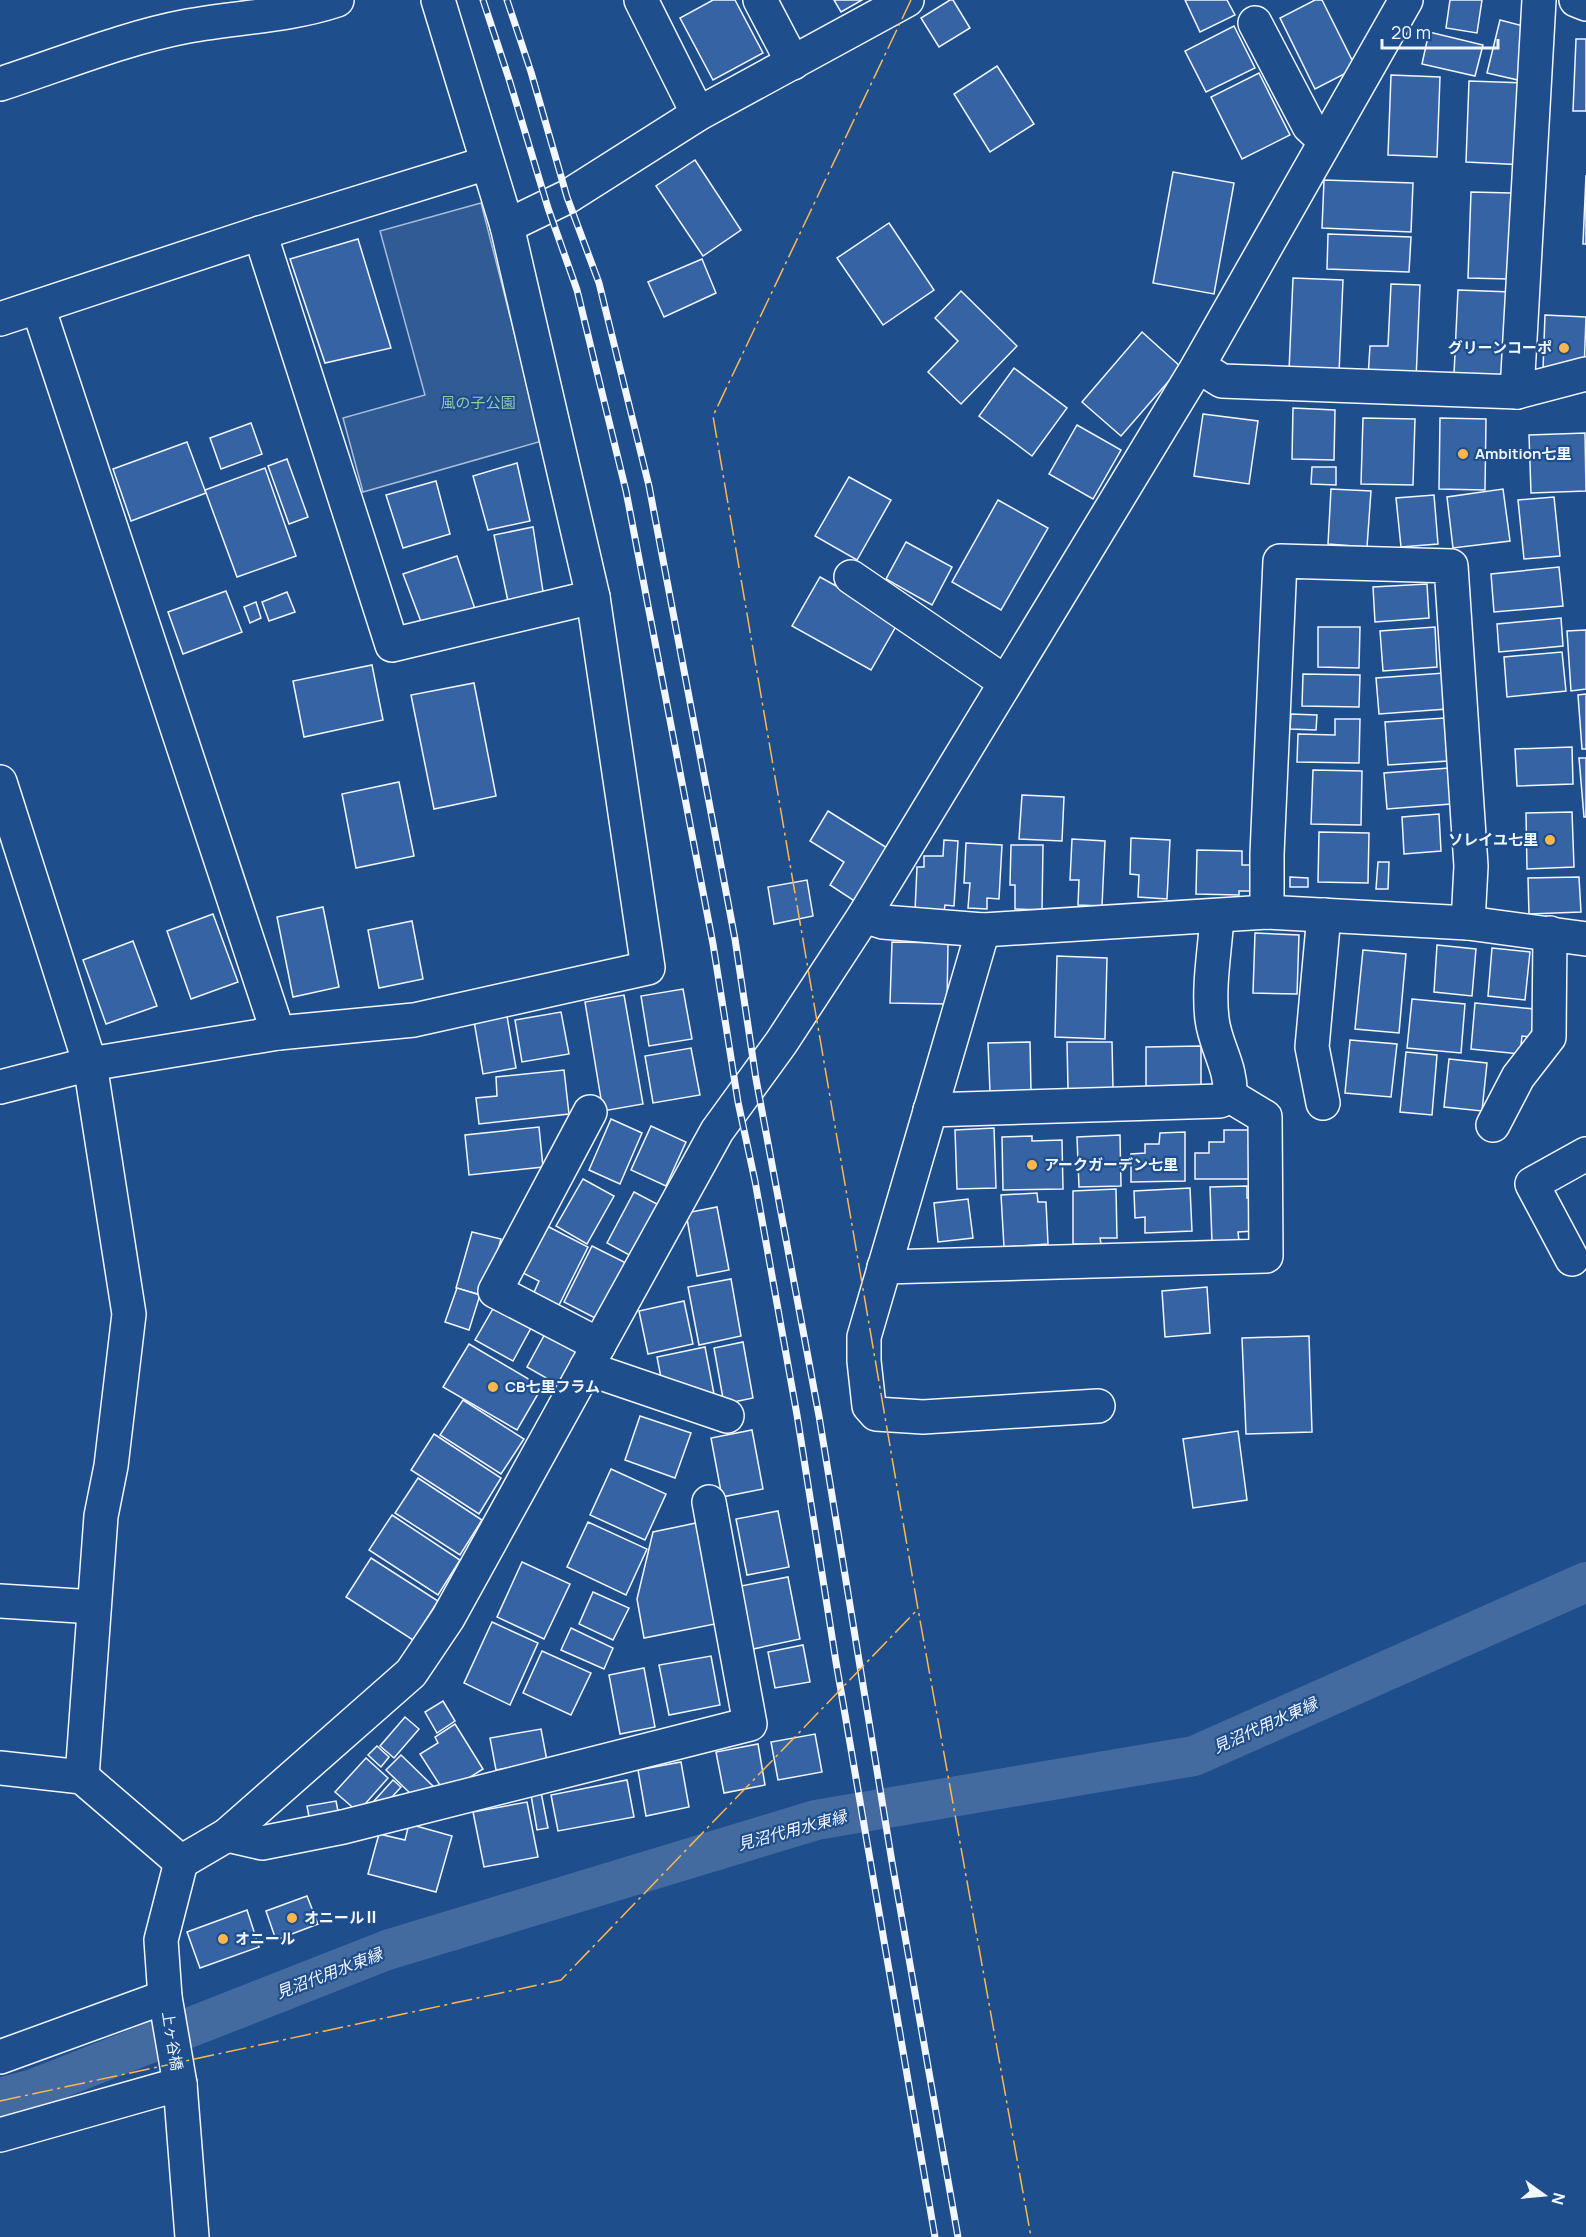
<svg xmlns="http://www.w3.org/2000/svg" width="1586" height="2237" font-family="Manrope,'Noto Sans JP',sans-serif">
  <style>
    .built { fill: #305b95; stroke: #a8bbd7; stroke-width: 1.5 }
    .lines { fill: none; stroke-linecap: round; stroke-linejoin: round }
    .canal { stroke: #446ba0; stroke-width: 40 }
    .building { fill: #3563a3; stroke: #f2f6ff; stroke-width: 1.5 }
    .minor-casing { stroke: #f2f6ff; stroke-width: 36 }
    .minor { stroke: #1f4e8c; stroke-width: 33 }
    .rail-casing { stroke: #f2f6ff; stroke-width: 7 }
    .rail { stroke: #1f4e8c; stroke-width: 4.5; stroke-dasharray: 14; stroke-linecap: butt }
    .power { stroke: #ffb74d; stroke-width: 1.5; stroke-dasharray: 21 4.5 3 4.5; stroke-linecap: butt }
    .poi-dot { fill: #ffb74d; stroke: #1f4e8c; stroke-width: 2 }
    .labels { text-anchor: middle; stroke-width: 4.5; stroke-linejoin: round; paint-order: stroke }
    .poi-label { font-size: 15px; font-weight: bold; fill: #f2f6ff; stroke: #1f4e8c; text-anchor: start }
    .park-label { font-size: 15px; fill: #97c8a6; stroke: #1f4e8c }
    .street-label { font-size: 15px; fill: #f2f6ff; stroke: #1f4e8c }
    .water-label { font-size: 16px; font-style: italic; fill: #f2f6ff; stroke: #1f4e8c }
  </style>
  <rect width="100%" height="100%" fill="#1f4e8c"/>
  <path class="built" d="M481,203L542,441L363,492L343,418L425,395L380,231Z"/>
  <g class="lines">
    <path class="canal" d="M0,2098L33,2089L387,1950L816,1820L1194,1756L1586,1582"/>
  </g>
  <g class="building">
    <path d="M713,0H735L763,53L713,80L680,18Z"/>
    <path d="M834,0H862L841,12Z"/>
    <path d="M950,0H953L970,28L939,47L921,18Z"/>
    <path d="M1185,0H1227L1235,15L1200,32Z"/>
    <path d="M1315,0H1322L1356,68L1315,89L1280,18Z"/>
    <path d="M1450,0H1482L1477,33L1446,28Z"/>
    <path d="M1500,20L1531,28L1518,80L1487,73Z"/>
    <path d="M1234,26L1255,68L1206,92L1185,51Z"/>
    <path d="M1429,32L1483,45L1475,76L1422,64Z"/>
    <path d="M1576,39H1586V111H1573Z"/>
    <path d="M997,66L1034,124L990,152L954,94Z"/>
    <path d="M1259,73L1290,135L1242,159L1211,97Z"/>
    <path d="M1391,75L1440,77L1437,157L1388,155Z"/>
    <path d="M1469,81L1529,83L1526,165L1466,162Z"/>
    <path d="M695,160L741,230L703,256L656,186Z"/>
    <path d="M1173,172L1234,183L1214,294L1153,283Z"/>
    <path d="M1586,175V244H1583Z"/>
    <path d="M1324,180L1413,183L1411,232L1322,228Z"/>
    <path d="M1471,192L1511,193L1508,279L1468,278Z"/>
    <path d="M889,223L934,290L883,325L837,258Z"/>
    <path d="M1328,234L1411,237L1409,272L1327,269Z"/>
    <path d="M358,239L391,348L325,363L290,259Z"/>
    <path d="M702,259L716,293L664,317L648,282Z"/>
    <path d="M1293,278L1343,280L1339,373L1289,371Z"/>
    <path d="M1391,284L1420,285L1416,380L1368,378L1370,346H1388Z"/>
    <path d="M1458,290L1511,292L1508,376L1454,374Z"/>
    <path d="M961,291L1017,346L961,404L928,372L958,341L935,318Z"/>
    <path d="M1545,315L1586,317L1584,371L1543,369Z"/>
    <path d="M1142,332L1181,367L1121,436L1082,402Z"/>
    <path d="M1014,368L1067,408L1032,456L979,416Z"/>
    <path d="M1293,408L1335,410L1334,460L1292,459Z"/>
    <path d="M1203,414L1258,421L1249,484L1194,476Z"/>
    <path d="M1363,418L1415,419L1413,485L1361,484Z"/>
    <path d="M1440,418L1486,419L1485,490L1439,489Z"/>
    <path d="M251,423L262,454L221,469L210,438Z"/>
    <path d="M1077,425L1121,450L1093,499L1049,474Z"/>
    <path d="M1585,433L1586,491L1531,493L1529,435Z"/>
    <path d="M187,442L206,493L131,521L113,469Z"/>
    <path d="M287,459L308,517L289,524L268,466Z"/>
    <path d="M517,463L530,521L488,530L473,476Z"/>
    <path d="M1312,467H1336V485L1311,484Z"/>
    <path d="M265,468L296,556L237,577L205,490Z"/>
    <path d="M849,477L891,500L857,560L815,536Z"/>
    <path d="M436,481L450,534L403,548L386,495Z"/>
    <path d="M1331,489L1371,491L1367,547L1328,544Z"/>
    <path d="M1503,489L1510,541L1453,548L1447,497Z"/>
    <path d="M1434,495L1438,544L1401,547L1396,498Z"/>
    <path d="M1554,497L1560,556L1524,559L1518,500Z"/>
    <path d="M998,500L1048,528L1001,610L952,582Z"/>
    <path d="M533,527L544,598L509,606L494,535Z"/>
    <path d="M906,542L952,567L932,605L886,579Z"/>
    <path d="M457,556L475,609L423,627L403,574Z"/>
    <path d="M1559,567L1563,606L1494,612L1491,574Z"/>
    <path d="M820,577L899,621L871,670L792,626Z"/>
    <path d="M1427,584L1429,618L1375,622L1373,587Z"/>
    <path d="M226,591L242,632L183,654L168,612Z"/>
    <path d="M287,592L295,612L269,621L262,602Z"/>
    <path d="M256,602L261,618L250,623L244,607Z"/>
    <path d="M1561,618L1563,646L1499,652L1497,624Z"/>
    <path d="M1318,627H1360L1359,668L1318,667Z"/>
    <path d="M1435,627L1437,667L1383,671L1380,631Z"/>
    <path d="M1586,630V689L1571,691L1567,631Z"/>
    <path d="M1562,652L1566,691L1507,697L1504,657Z"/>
    <path d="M372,665L383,720L304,737L293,681Z"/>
    <path d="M1444,673L1447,709L1379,714L1376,678Z"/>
    <path d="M1303,674L1360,675L1359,707L1302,706Z"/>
    <path d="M474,683L496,796L434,809L411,695Z"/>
    <path d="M1586,694V749H1582L1578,695Z"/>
    <path d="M1291,714L1317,715L1316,730L1290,729Z"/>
    <path d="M1445,718L1448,761L1388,765L1385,722Z"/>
    <path d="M1335,719H1360L1359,763L1297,762L1298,734L1335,735Z"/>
    <path d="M1572,747L1573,784L1517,786L1515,749Z"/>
    <path d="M1579,758H1586V817H1584Z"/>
    <path d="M1449,768L1451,804L1387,809L1384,773Z"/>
    <path d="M1313,770L1362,771L1361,825L1311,824Z"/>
    <path d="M399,782L414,856L356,868L342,794Z"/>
    <path d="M1022,795L1064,797L1062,841L1019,839Z"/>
    <path d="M828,811L892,851L859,904L830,885L844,862L810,841Z"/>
    <path d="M1572,812L1574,867L1527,869L1526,813Z"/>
    <path d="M1439,814L1441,851L1404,854L1402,817Z"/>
    <path d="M1319,832L1369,833L1368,883L1318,882Z"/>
    <path d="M1131,838L1170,840L1167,899L1138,897L1139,875L1130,874Z"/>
    <path d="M1072,839L1105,841L1102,906L1078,905L1079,880H1070Z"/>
    <path d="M944,840L958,841L954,906L945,905L944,912L915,911L917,867H924V856H943Z"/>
    <path d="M966,843L1002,845L999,899L987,898V909L968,908L970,883H964Z"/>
    <path d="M1011,845H1043L1042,910L1015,909V885H1010Z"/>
    <path d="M1197,850L1242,851V865H1251V891H1239V895L1196,894Z"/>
    <path d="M1378,862H1389L1388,889H1376Z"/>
    <path d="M1290,877L1308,878V887H1290Z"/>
    <path d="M1579,877L1581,912L1529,914L1528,878Z"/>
    <path d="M807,880L813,916L774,924L768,887Z"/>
    <path d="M323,907L339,987L293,997L277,917Z"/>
    <path d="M213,914L238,982L191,999L167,931Z"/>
    <path d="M412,921L423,979L379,988L368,930Z"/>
    <path d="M1255,933L1299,935L1297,994L1253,993Z"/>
    <path d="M133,941L157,1006L106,1024L83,960Z"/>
    <path d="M892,942L948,943L947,1004L890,1003Z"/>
    <path d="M1437,945L1476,949L1472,996L1434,992Z"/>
    <path d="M1492,948L1530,952L1525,1000L1488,996Z"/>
    <path d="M1363,950L1406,954L1399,1033L1355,1029Z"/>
    <path d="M1057,956L1107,958L1105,1039L1055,1037Z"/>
    <path d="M683,989L692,1039L649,1046L641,996Z"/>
    <path d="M624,995L643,1104L603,1111L585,1002Z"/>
    <path d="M1412,999L1465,1004L1461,1053L1407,1048Z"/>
    <path d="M1475,1003L1534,1009L1531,1037L1522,1036L1520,1054L1471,1049Z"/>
    <path d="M561,1012L569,1054L522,1062L515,1020Z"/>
    <path d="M507,1016L516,1068L483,1074L474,1021Z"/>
    <path d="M1350,1040L1397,1044L1391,1097L1345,1093Z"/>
    <path d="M1030,1042L1031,1090L990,1092L988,1043Z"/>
    <path d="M1067,1042H1112L1113,1089H1068Z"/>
    <path d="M1201,1046V1085L1146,1086V1047Z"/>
    <path d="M691,1048L700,1095L653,1103L645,1056Z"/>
    <path d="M1406,1052L1437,1055L1432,1115L1400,1112Z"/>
    <path d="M1449,1059L1487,1063L1482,1111L1444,1107Z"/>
    <path d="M564,1070L569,1114L479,1124L476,1098L497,1096L496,1077Z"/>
    <path d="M611,1119L642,1133L620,1184L589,1170Z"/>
    <path d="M651,1126L686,1142L666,1186L631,1170Z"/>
    <path d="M539,1127L543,1167L469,1175L465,1135Z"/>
    <path d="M994,1128L996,1188L957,1189L955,1130Z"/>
    <path d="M1224,1130H1251V1179H1195V1153H1209V1142H1224Z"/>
    <path d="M1185,1132V1181L1131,1182V1154L1145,1153V1144H1159L1160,1133Z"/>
    <path d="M1120,1135L1121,1186L1079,1187L1077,1137Z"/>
    <path d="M1032,1136V1141L1062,1140L1063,1189L1003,1190L1002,1137Z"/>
    <path d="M583,1179L614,1196L587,1244L556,1226Z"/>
    <path d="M1247,1186V1198H1253L1254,1231L1238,1232L1239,1241L1212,1242L1210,1187Z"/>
    <path d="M1190,1188L1192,1231L1145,1233V1217L1135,1218L1134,1191Z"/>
    <path d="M1116,1189L1117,1238H1100L1101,1244H1073V1191Z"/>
    <path d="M634,1192L659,1205L633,1257L607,1243Z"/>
    <path d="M1037,1193L1038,1202H1046L1048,1244L1004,1247L1001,1195Z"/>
    <path d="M968,1199L973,1238L938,1242L934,1203Z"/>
    <path d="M717,1207L729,1270L697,1276L686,1213Z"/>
    <path d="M547,1226L588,1247L557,1309L532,1297L539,1281L523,1273Z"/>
    <path d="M472,1232L501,1239L485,1296L456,1288Z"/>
    <path d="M592,1246L628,1264L599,1320L564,1302Z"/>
    <path d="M731,1279L741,1336L699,1345L688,1287Z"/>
    <path d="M1207,1287L1210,1333L1165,1337L1162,1291Z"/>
    <path d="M457,1288L480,1295L469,1330L445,1322Z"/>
    <path d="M684,1301L693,1344L648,1354L639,1311Z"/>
    <path d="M494,1307L531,1328L513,1361L475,1340Z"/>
    <path d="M546,1332L580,1351L560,1386L527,1367Z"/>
    <path d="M1309,1336L1312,1432L1246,1434L1242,1338Z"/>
    <path d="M743,1342L753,1398L724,1404L714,1348Z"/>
    <path d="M469,1344L542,1387L517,1430L443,1387Z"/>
    <path d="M705,1347L714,1394L663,1388L657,1357Z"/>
    <path d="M463,1400L524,1439L501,1474L440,1435Z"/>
    <path d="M640,1416L691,1433L675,1478L625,1460Z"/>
    <path d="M752,1430L763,1489L722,1497L711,1438Z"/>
    <path d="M1238,1431L1247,1500L1193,1508L1183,1439Z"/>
    <path d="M434,1434L501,1478L479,1514L411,1470Z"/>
    <path d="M611,1469L666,1494L645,1540L590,1515Z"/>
    <path d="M418,1478L482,1520L460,1555L395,1513Z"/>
    <path d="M778,1511L789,1567L747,1575L736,1519Z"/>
    <path d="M392,1515L460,1560L438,1595L369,1550Z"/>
    <path d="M588,1522L647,1549L626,1595L567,1567Z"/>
    <path d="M696,1523L715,1624L644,1638L637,1599L653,1532Z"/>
    <path d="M371,1558L438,1601L413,1640L346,1597Z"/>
    <path d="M522,1562L570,1584L544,1639L497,1617Z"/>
    <path d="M788,1577L800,1639L753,1649L741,1586Z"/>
    <path d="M593,1592L629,1608L613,1640L579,1624Z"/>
    <path d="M492,1622L538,1643L510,1705L464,1683Z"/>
    <path d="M571,1628L613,1648L604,1669L561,1650Z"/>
    <path d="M803,1645L810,1682L775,1688L768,1652Z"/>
    <path d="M542,1651L591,1673L571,1715L523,1693Z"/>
    <path d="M711,1656L720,1705L669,1715L659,1665Z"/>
    <path d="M644,1668L655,1727L620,1734L609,1675Z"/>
    <path d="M443,1701L455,1721L437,1733L425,1712Z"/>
    <path d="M405,1717L419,1729L394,1758L380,1746Z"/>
    <path d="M455,1724L483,1769L445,1793L420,1754L438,1743L435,1737Z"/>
    <path d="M541,1729L547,1761L496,1770L490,1738Z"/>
    <path d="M815,1734L822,1772L778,1780L771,1742Z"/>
    <path d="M758,1744L765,1785L724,1793L716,1752Z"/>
    <path d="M377,1746L389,1757L381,1767L368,1755Z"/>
    <path d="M401,1755L435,1788L413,1796L386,1770Z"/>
    <path d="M366,1758L388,1778L358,1812L335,1792Z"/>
    <path d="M681,1762L689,1807L646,1816L638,1770Z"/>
    <path d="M393,1780L401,1787L382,1808L374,1801Z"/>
    <path d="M627,1780L634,1817L558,1831L551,1795Z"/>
    <path d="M541,1792L548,1828L537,1830L531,1795Z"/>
    <path d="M336,1801L339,1816L310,1822L307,1806Z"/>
    <path d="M527,1802L538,1857L484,1867L473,1812Z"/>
    <path d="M409,1824L452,1836L436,1892L368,1874L379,1834L405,1840Z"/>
    <path d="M307,1896L318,1924L276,1940L266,1911Z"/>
    <path d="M247,1910L259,1947L200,1968L187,1932Z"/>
  </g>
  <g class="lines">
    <g class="minor-casing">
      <g id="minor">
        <path d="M641,0L698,114"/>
        <path d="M760,0L793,63"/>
        <path d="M1576,0L1586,4"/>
        <path d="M1255,23L1309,126L1325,141"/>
        <path d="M0,84C62,64 124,38 188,26C238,17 289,16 337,0"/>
        <path d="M507,226L567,197L698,114L907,0"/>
        <path d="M260,233L392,645L593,597"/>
        <path d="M38,307L278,1033"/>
        <path d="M0,319L260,233L487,163"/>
        <path d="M1198,366L1222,381L1517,392L1586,374"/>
        <path d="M1517,392L1539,0"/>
        <path d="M851,577L1005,682"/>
        <path d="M0,782L90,1064L129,1314L111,1466L101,1516L82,1777"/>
        <path d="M1267,912V854L1280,561L1451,566L1471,866L1468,923"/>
        <path d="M864,916L883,922L983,930L1267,912L1468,923L1586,939"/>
        <path d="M983,930L864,1337V1361L869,1406L876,1414L923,1417L1098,1406"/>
        <path d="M0,1087L90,1064L278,1033L414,1020L648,968L593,597L507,226L438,0"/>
        <path d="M1323,1103L1312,1047L1324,915"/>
        <path d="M930,1110L1220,1101L1230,1096C1232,1067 1215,1046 1212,1019C1208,986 1215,950 1217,916"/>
        <path d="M590,1112L495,1291L599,1345"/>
        <path d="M1493,1125L1518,1077L1549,1037L1550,933"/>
        <path d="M1572,1259L1532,1184L1586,1154"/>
        <path d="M884,1267L1266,1256L1265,1117L1230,1096"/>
        <path d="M586,1368L727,1416"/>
        <path d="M0,1601L94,1607"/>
        <path d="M0,1768L82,1777L181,1862"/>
        <path d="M227,1835L262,1843L343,1827L750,1724L709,1502"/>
        <path d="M0,2057L165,1997"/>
        <path d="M0,2135L180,2084"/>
        <path d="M192,2237L180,2084L165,1997L161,1940L181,1862L227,1835L411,1673L448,1618L717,1131L781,1043L864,916L1198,366L1406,0"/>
      </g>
    </g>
    <use href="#minor" class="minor"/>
    <g class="rail-casing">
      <g id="rail">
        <path d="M483,0L509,79L548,208L577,290L626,491L713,944L738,1102L755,1181L797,1415L836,1662L935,2237"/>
        <path d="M507,0L531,72L567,197L599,283L649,486L735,939L756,1079L819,1416L892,1862L958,2237"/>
      </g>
    </g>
    <use href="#rail" class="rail"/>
    <g class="power">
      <path d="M911,0L713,416L918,1609L1031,2237"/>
      <path d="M0,2101L561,1980L918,1609"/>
    </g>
  </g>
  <g class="poi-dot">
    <circle cx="1564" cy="348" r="6"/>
    <circle cx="1463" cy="454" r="6"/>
    <circle cx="1550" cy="840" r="6"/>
    <circle cx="1032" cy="1165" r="6"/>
    <circle cx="493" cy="1387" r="6"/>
    <circle cx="292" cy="1918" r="6"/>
    <circle cx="223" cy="1939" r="6"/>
  </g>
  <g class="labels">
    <g class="poi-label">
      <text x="1552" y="353" text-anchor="end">グリーンコーポ</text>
      <text x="1475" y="459">Ambition七里</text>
      <text x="1538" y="845" text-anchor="end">ソレイユ七里</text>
      <text x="1044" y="1170">アークガーデン七里</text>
      <text x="505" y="1392">CB七里フラム</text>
      <text x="304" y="1923">オニールⅡ</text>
      <text x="235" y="1944">オニール</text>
    </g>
    <g class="park-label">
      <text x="478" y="408">風の子公園</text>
    </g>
    <g class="street-label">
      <text transform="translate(172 2041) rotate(81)" y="5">上ヶ谷橋</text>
    </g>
    <g class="water-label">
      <text transform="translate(1265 1725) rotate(-24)" y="6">見沼代用水東縁</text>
      <text transform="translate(792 1830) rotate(-15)" y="6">見沼代用水東縁</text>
      <text transform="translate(329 1973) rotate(-21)" y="6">見沼代用水東縁</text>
    </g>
  </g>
  <g transform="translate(1544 2195) rotate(105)" stroke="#1f4e8c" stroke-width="4.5" paint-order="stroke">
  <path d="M0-4.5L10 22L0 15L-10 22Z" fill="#f2f6ff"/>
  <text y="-9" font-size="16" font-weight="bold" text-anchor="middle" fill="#f2f6ff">N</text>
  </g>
  <path d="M1382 39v9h116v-9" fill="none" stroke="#f2f6ff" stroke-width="3"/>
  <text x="1391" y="39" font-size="18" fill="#f2f6ff" stroke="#1f4e8c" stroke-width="4.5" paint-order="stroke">20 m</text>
</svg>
